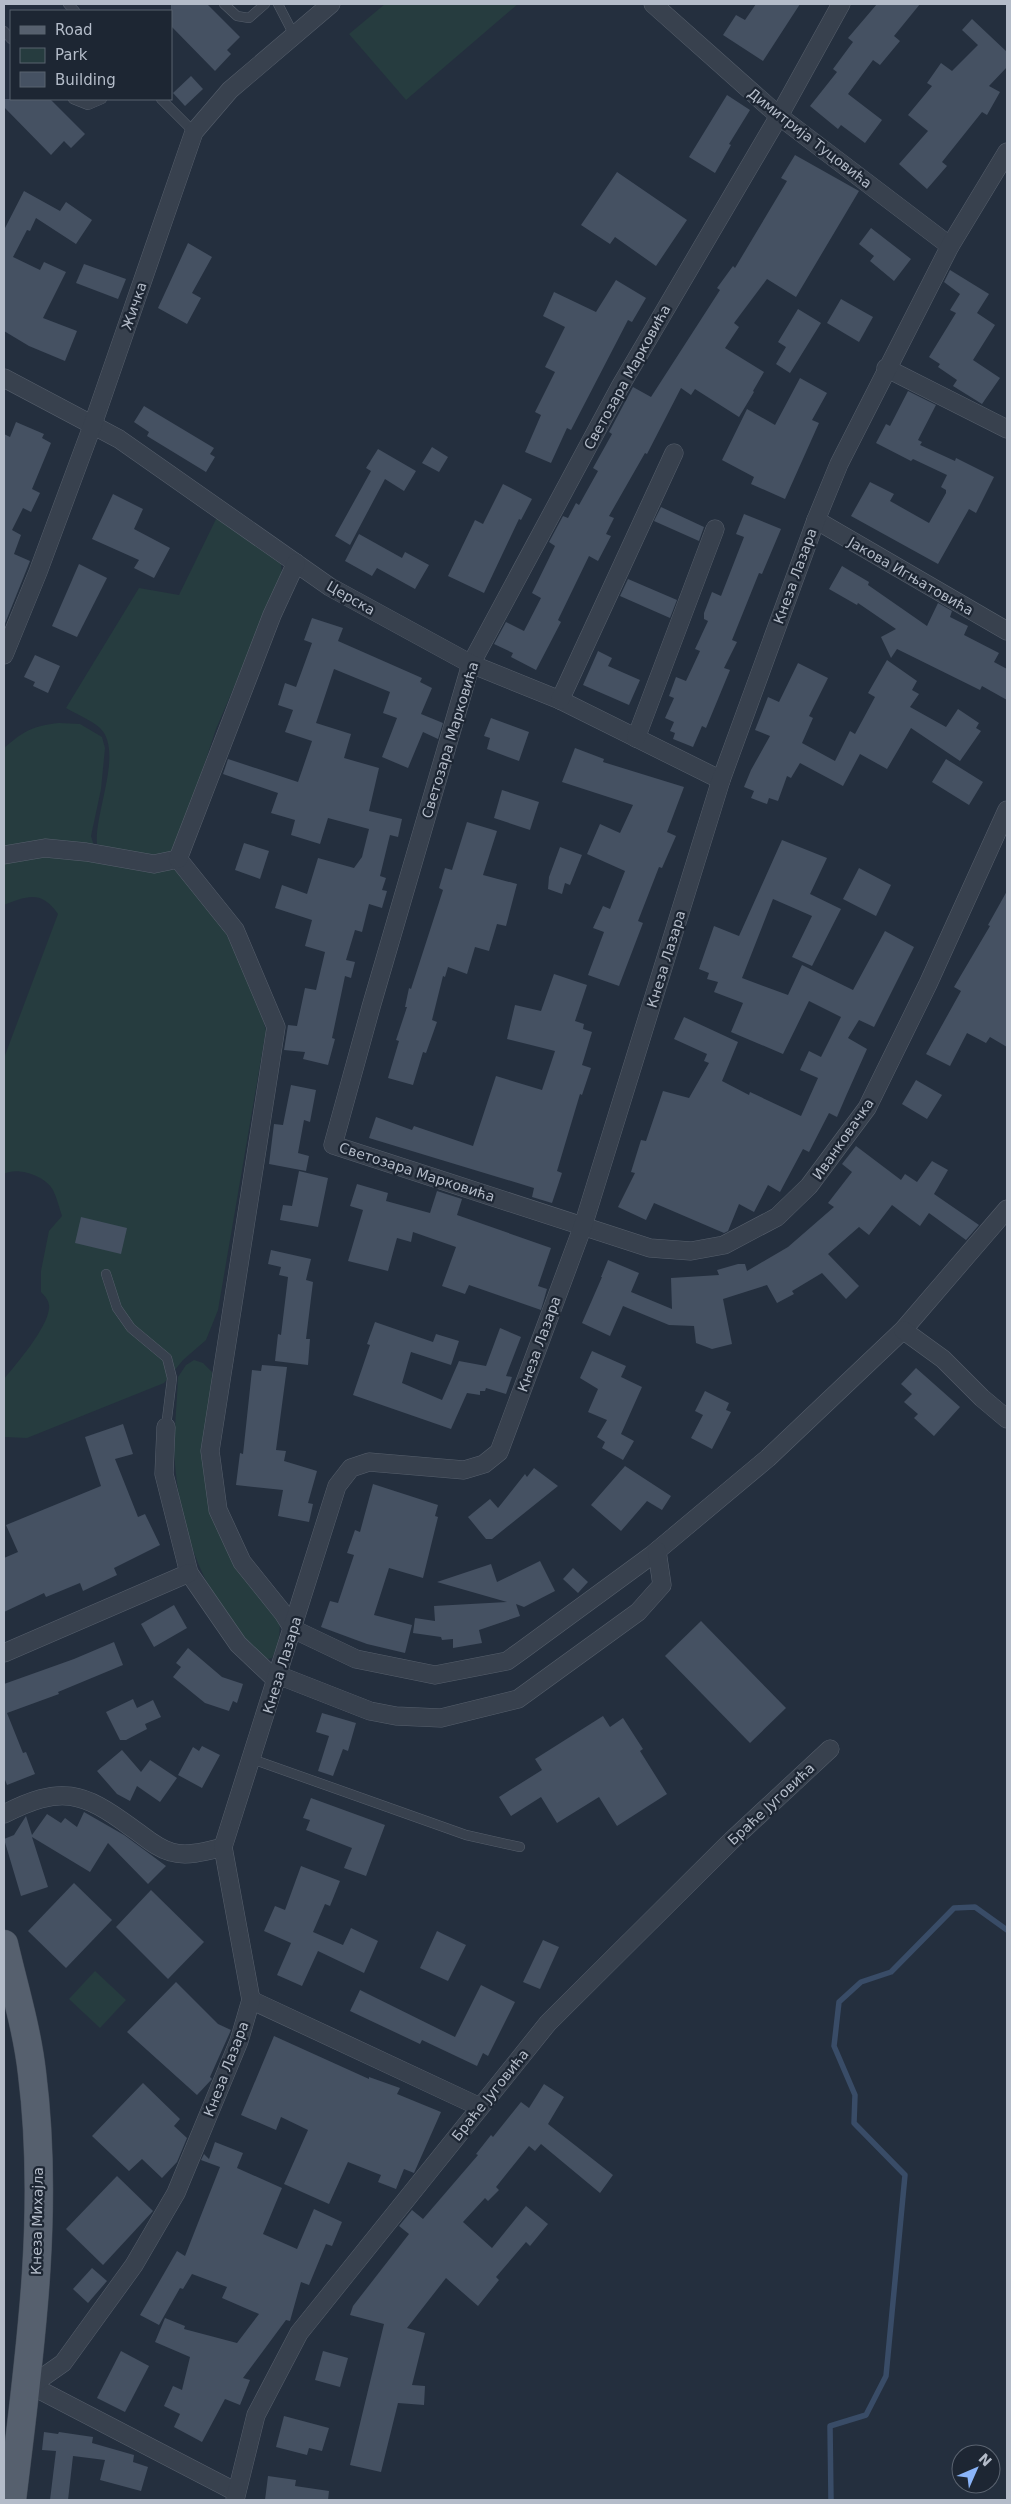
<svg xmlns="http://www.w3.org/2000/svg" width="1011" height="2504" font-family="'DejaVu Sans',sans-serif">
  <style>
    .green { fill: #263c3f }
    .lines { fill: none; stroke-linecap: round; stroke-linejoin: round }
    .stream { stroke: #394c67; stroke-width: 5.5 }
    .building { fill: #455162 }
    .lane-casing { stroke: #565f6c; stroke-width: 10 }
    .street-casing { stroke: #565f6c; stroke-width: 19 }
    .primary-casing { stroke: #414a57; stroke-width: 29 }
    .lane { stroke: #38414e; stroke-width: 9 }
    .street { stroke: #38414e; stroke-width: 18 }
    .primary { stroke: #56606e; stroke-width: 28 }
    .labels { text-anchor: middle; stroke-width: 4.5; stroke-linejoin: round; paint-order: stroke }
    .street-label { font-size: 14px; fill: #b4bcc9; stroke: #1d2633 }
  </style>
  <rect width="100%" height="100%" fill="#242f3e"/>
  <g class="green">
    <path d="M385,4H518L406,100L349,34Z"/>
    <path d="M218,515L260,543L281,564L282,575L216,729L180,838L172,854L141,858L97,844C94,813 124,751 100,728C91,720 76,714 66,708L139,588L179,595Z"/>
    <path d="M59,723L80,724L102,737L105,748L101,789L91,836L99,863L146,872L162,868L180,871L222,926L252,984L266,1030L218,1310L206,1340L183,1360L164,1383L27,1438L4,1437V1379C17,1363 46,1330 49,1309C50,1302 46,1297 41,1292V1271L49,1231L62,1216C59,1207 57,1198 53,1190C46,1176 17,1166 4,1174V1058L58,914C41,890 28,896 4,905V748C24,731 32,726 59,723Z"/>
    <path d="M194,1360L203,1363L212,1372L209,1503L279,1616C281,1632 279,1644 272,1658L268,1659C252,1651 242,1635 231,1621C197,1576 180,1522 175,1465C173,1436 177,1406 178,1377L186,1365Z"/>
    <path d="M95,1971L126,2000L100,2028L69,1999Z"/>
  </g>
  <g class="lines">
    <path class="stream" d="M831,2500L830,2426L866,2415L886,2376L905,2175L854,2123L855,2095L834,2046L839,2002L861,1982L891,1972L954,1908L975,1907L1007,1930"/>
  </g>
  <g class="building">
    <path d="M171,4H207L240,37L227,50L231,54L215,71L171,26Z"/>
    <path d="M756,4H800L763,61L723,35L736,15L745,20Z"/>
    <path d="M877,4H920L894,36L900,41L880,65L873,60L848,94L882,120L865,143L841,125L838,129L810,106L837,72L833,69L853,42L848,38Z"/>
    <path d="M972,19L1007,52V67L989,86L1000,92L987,115L982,112L942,162L947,166L927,189L899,164L928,131L908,115L932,86L927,83L941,63L952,71L978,45L962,30Z"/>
    <path d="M191,76L203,89L185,106L173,93Z"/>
    <path d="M727,95L750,110L729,144L731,145L715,173L689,157Z"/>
    <path d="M4,99H50L85,134L71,148L64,141L51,155L4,107Z"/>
    <path d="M795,155L859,191L796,297L767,279L734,323L739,327L725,348L764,372L753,391L754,392L739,417L695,389L691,395L681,388L647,454L645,453L609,516L614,518L606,534L611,536L598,561L589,556L558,620L561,622L536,670L511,657L513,653L494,644L506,622L524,631L541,598L532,593L555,546L549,542L563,516L568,518L576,503L579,505L598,471L593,468L612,434L609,432L633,387L651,397L720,290L717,288L733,266L735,268L787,181L781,178Z"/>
    <path d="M617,172L687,220L656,266L615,237L610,244L581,225Z"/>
    <path d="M24,191L60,211L66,202L92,220L76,244L36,218L30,231L27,230L13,257L40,270L44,262L66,272L43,318L77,331L65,361L29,346L4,331V230Z"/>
    <path d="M871,228L911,259L894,281L870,261L874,256L859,244Z"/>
    <path d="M188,243L212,257L192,293L201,298L187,324L158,308Z"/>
    <path d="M84,264L126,279L118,299L76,283Z"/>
    <path d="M950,270L989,294L977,313L995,325L973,360L1000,378L982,404L953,386L957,380L938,367L940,364L929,357L956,313L950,310L960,294L944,282Z"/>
    <path d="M616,280L646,298L632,322L628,320L571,430L567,428L551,463L525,452L541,415L535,412L555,372L545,367L565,327L543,316L554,292L596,312Z"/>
    <path d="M841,299L873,317L859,342L827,323Z"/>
    <path d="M798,309L821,323L790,373L776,364L786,347L778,342Z"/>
    <path d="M800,378L827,393L812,420L819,423L785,499L751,484L754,477L722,460L747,409L775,425Z"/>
    <path d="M908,391L936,405L918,440L922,442L920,445L955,461L956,458L994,477L976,513L969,509L938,564L851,516L870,482L894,494L890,501L929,523L946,493V490L941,487L947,475L913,459L911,461L876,443L886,424L890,426Z"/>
    <path d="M144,406L214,448L210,454L215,457L206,472L147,436L149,432L134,422Z"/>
    <path d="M16,422L44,434L42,438L51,443L32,489L40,493L31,512L23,508L12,530L21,535L14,554L30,561L4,626V434L10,437Z"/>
    <path d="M432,447L448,457L439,472L422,463Z"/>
    <path d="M378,449L416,471L404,491L385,479L350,545L335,536L371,471L366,468Z"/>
    <path d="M503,484L532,499L521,520L519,519L484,593L448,576L475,520L483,524Z"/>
    <path d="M113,494L143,509L134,529L170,548L154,578L134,568L139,560L92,539Z"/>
    <path d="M661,507L704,527L699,541L654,521Z"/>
    <path d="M744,514L781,529L762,574L759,573L732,640L737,642L724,668L730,670L706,728L702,726L693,747L673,739L675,733L670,731L674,722L665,718L674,698L669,696L676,677L686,681L700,651L695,649L708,621L704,619V613L712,592L721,596L744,537L736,534Z"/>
    <path d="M359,534L402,558L405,552L429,565L415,589L377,568L372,576L345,561Z"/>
    <path d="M79,564L107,578L77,637L52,626Z"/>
    <path d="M842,566L869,582L868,585L927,626L938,603L952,611L950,617L968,626L964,635L999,653L994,662L1007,669V700L982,686L980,690L897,649L891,658L881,637L896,629L858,603L857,605L829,589Z"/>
    <path d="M628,579L677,600L670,618L620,596Z"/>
    <path d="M312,618L343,628L338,641L422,678L420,682L432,688L421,714L443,723L438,739L423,732L408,768L382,757L397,718L383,713L390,692L334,669L316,723L351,734L344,758L379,768L369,811L402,819L398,837L390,835L380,876L386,878L382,890L387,891L382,908L369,904L362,932L355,930L346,960L355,962L351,978L345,976L332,1038L335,1039L328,1065L303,1059L305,1052L284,1050L288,1025L297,1026L305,988L316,990L325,952L305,946L312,920L275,908L282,885L307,894L318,858L354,868L362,857L369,829L328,818L320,844L291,835L295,820L271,813L278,793L223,774L228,759L298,782L312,741L285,732L293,710L278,705L285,683L296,687L312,643L304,640Z"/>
    <path d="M598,651L612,658L608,666L640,680L629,705L583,685Z"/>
    <path d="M35,655L60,666L48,693L33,686L35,682L24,677Z"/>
    <path d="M887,660L917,681L912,690L919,694L910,707L946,727L958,709L979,723L976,728L981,731L960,761L911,728L887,769L860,754L843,786L800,763L791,778L787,776L778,801L769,798L767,804L751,798L754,791L744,787L751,770L770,736L755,730L768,697L779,702L798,663L828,678L809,716L813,718L802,743L835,761L850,731L855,734L875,697L868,693Z"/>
    <path d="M491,718L529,732L519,761L487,749L490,738L484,736Z"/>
    <path d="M575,748L604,759L603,762L684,787L667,832L676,836L662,868L659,867L638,921L643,923L619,986L588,975L604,932L593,928L603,906L610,909L625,871L587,854L600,824L620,833L633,805L562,782Z"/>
    <path d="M946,759L983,782L969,805L932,782Z"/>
    <path d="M502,790L539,802L530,830L494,818Z"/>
    <path d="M467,822L497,831L483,875L517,884L506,926L497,924L489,951L475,947L467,974L448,967L445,977L443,976L432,1020L437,1022L426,1053L423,1052L413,1085L388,1078L399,1041L396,1040L407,1007H405L409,988L411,989L443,890L439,888L445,868L452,870Z"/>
    <path d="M782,840L827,858L810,894L841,909L812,966L792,957L812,916L773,899L742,978L788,995L802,965L853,990L885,931L914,947L874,1027L859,1020L848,1038L867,1049L846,1096L837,1117L829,1113L809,1152L803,1149L780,1192L768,1185L754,1212L739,1204L728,1231L724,1233L654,1203L646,1220L618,1207L635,1173L631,1172L641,1140L646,1141L663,1091L689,1098L709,1063L704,1061L707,1054L674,1039L684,1017L738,1042L722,1081L749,1095L750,1092L801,1116L818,1078L800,1070L809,1051L821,1057L841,1017L809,1001L783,1054L731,1032L743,1003L714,992L718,982L707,979L709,973L699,969L714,926L739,936Z"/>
    <path d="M244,843L269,851L260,879L235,870Z"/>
    <path d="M560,847L582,855L570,885L565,883L562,894L548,889L549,877Z"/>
    <path d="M859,868L891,885L876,916L843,899Z"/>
    <path d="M1007,891V1047L990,1037L986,1043L967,1033L950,1066L926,1054L961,991L954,987L990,926L988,925Z"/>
    <path d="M554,974L587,985L575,1021L584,1024L583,1029L592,1032L582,1065L591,1068L582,1095L580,1094L557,1171L562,1173L552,1203L532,1197L534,1188L369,1138L376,1117L412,1130L414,1126L473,1146L496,1076L542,1090L555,1051L507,1039L515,1005L541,1011Z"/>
    <path d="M916,1080L942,1095L927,1119L902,1104Z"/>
    <path d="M291,1085L316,1090L310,1122L304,1120L298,1153L309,1156L306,1171L269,1164L274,1124L283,1125Z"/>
    <path d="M856,1146L901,1180L905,1174L917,1182L932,1161L948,1170L934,1194L979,1225L966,1240L929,1213L920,1226L892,1205L869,1235L859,1227L828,1254L859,1286L846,1299L822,1273L792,1291L794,1294L777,1303L767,1285L723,1299L732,1344L712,1349L696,1343L694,1326L669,1325L623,1306L610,1336L582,1323L602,1277H601L608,1260L639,1273L631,1292L672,1309L671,1278L719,1275L717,1270L738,1264H745L747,1271L788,1247L834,1207L828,1203L852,1172L842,1164Z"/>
    <path d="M299,1171L328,1178L318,1227L280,1220L283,1205L292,1206Z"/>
    <path d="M357,1184L388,1193L386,1201L430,1213L437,1191L462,1199L457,1215L551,1248L538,1286L547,1289L541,1310L469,1285L465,1294L442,1286L456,1247L413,1232L411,1242L397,1238L388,1271L348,1261L363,1210L350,1206Z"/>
    <path d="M81,1217L127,1228L121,1254L75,1243Z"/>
    <path d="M271,1250L311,1259L306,1280L313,1282L306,1339H310L308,1365L275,1361L278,1334L281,1335L288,1277L279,1275L281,1267L268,1264Z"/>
    <path d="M375,1322L433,1342L436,1334L459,1341L451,1365L411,1352L402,1383L442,1400L459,1361L486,1366L500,1328L521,1337L506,1376L512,1377L506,1394L486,1388L485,1391H480V1395L467,1393L451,1429L353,1395L370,1345L367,1344Z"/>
    <path d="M592,1351L626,1366L621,1377L642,1387L621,1434L634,1441L623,1460L602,1448L605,1442L597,1437L607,1420L588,1412L598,1389L580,1378Z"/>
    <path d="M262,1365L287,1367L276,1450L286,1451L284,1461L317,1471L308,1503L313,1504L309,1522L278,1516L283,1490L236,1485L240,1453L243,1454L252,1370L261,1371Z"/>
    <path d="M916,1368L960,1407L934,1436L914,1418L918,1414L904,1402L912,1394L901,1384Z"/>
    <path d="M705,1391L729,1403L726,1410L731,1412L712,1449L691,1438L703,1415L695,1411Z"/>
    <path d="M123,1424L133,1454L115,1459L138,1517L145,1514L160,1545L114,1568L117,1575L83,1591L80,1583L46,1597L44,1593L4,1612V1558L18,1552L6,1525L101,1486L85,1437Z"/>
    <path d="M625,1466L671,1496L662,1510L647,1501L621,1531L591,1505Z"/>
    <path d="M534,1468L558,1486L492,1539H486L468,1517L490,1499L498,1508L525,1474L527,1477Z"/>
    <path d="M373,1484L438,1505L435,1516L438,1517L423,1578L389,1568L374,1615L412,1625L405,1653L367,1644L321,1627L330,1601L338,1603L354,1555L347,1553L355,1530L360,1532Z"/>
    <path d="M540,1561L555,1591L524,1607L516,1604L520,1616L479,1630L482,1643L453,1648V1639L442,1640L441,1637L413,1633L415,1618L435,1621L434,1606L507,1602L437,1582L491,1564L497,1582Z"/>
    <path d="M573,1568L588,1582L578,1593L563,1579Z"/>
    <path d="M174,1605L187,1628L154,1647L141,1624Z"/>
    <path d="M701,1621L786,1708L750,1743L665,1656Z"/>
    <path d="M114,1642L123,1665L58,1692L59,1694L7,1713L23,1753L26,1752L35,1774L7,1785L4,1777V1684L74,1659Z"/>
    <path d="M188,1648L222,1677L243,1684L237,1703L233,1701L229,1711L205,1703L173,1677L181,1667L176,1663Z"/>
    <path d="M133,1699L137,1708L153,1700L161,1717L145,1724L147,1729L126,1740H120L106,1712Z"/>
    <path d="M322,1713L356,1723L348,1751L343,1749L333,1776L318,1771L329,1736L316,1732Z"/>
    <path d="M603,1716L610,1727L623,1718L643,1749L640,1751L667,1794L617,1826L599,1797L557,1823L541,1797L511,1816L499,1797L542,1770L535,1759Z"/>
    <path d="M202,1746L220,1755L202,1788L178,1775L193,1747L199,1751Z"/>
    <path d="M122,1750L141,1772L150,1760L177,1778L160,1802L137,1786L130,1801L117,1794L97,1771Z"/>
    <path d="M311,1798L385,1825L366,1876L344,1868L352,1848L306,1830L310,1820L303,1818Z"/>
    <path d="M84,1812L124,1835L166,1866L148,1884L108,1843L90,1872L32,1837L48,1887L21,1896L4,1839L14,1835L26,1816L32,1835L47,1814L61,1823L65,1818L77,1827Z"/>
    <path d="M301,1866L340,1881L330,1906L325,1904L313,1932L343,1945L351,1928L378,1941L364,1973L318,1951L302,1986L277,1975L291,1943L264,1931L275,1906L285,1910Z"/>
    <path d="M74,1883L112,1920L66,1968L28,1931Z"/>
    <path d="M151,1890L204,1942L168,1979L116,1927Z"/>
    <path d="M437,1931L466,1945L448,1981L420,1968Z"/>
    <path d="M543,1940L559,1947L540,1989L523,1982Z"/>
    <path d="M176,1982L218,2024L231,2030L210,2077L212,2079L197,2095L127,2032Z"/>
    <path d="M481,1985L515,2002L488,2056L483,2053L477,2066L422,2040L420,2044L350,2011L360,1990L455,2037Z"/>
    <path d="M274,2036L369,2079V2077L400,2088L397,2094L441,2112L414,2173L404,2169L396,2189L378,2182L381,2175L348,2162L329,2204L284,2184L308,2130L281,2117L276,2130L241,2115Z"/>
    <path d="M143,2083L180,2119L174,2126L187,2138L177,2162L162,2178L142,2159L129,2171L92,2136Z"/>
    <path d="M544,2084L564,2097L548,2124L613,2175L600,2193L541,2144L535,2151L529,2146L496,2187L499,2190L488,2201L485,2198L463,2222L492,2248L526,2206L548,2224L530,2246L526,2242L496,2277L499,2280L478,2306L446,2278L407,2328L425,2333L412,2385L425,2386L424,2405L398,2403L381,2472L350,2465L384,2324L350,2315L353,2306L409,2234L399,2226L412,2210L423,2219L478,2155L476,2154L491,2135L493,2137L521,2102L529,2108Z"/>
    <path d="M215,2142L243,2153L237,2168L282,2188L263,2234L297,2249L314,2209L342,2222L332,2246L326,2244L309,2285L301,2282L290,2321L286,2320L243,2378L250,2380L240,2405L225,2399L202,2442L174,2427L180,2414L164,2406L173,2386L182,2390L190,2357L155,2342L165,2318L185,2326L184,2329L237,2343L259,2314L222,2298L227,2287L192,2274L183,2289L180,2288L159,2325L140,2315L177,2251L185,2256L220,2167L201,2160L204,2154L209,2159Z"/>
    <path d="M117,2176L153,2211L103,2265L66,2229Z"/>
    <path d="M92,2268L107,2281L88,2303L73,2289Z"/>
    <path d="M121,2351L149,2366L125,2412L97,2398Z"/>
    <path d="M323,2351L348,2358L340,2387L315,2380Z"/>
    <path d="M284,2416L329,2428L322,2451L309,2448L307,2455L276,2447Z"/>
    <path d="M44,2432L58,2434L59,2432L93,2437L92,2443L134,2455L133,2462L148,2467L141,2491L100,2480L105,2460L73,2456L68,2500H50L56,2451L42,2450Z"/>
    <path d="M268,2476L296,2480L295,2486L329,2491L328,2500H265Z"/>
  </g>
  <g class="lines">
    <g class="lane-casing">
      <g id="lane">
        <path d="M68,4L75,11"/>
        <path d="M224,4L237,16L249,18L265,4"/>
        <path d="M278,4L294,35"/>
        <path d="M4,31L11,39"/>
        <path d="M73,99L88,105L102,99"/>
        <path d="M161,99L194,132"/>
        <path d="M106,1274L117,1308L131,1328L167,1358L172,1378L166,1427"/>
        <path d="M252,1759L466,1835L520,1847"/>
      </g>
    </g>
    <g class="street-casing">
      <g id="street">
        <path d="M653,4L779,116L950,246"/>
        <path d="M841,4L779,116L621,385L471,664L371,1007L333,1145L650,1248L691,1251L724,1245L777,1217L809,1186L867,1108L928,984L1007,810"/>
        <path d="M886,368L1007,429"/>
        <path d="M4,378L119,439L330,587L471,664L560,700L721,780"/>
        <path d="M816,520L1007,631"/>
        <path d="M4,655L38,572L93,424L194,132L230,90L331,4"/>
        <path d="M560,700L674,453"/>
        <path d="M636,738L715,529"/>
        <path d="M4,855L45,848L86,852L154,864L178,859L235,930L276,1027L210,1451L218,1510L242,1562L283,1613L293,1629L356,1659L435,1675L507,1661L521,1651L652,1555L768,1458L903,1330L1007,1209"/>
        <path d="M178,859L272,615L296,563"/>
        <path d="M903,1330L943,1359L982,1398L1007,1419"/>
        <path d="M166,1427L164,1474L189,1573L238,1644L277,1681"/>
        <path d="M4,1653L189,1573"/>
        <path d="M278,1675L370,1711L396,1716L441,1718L518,1699L638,1612L662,1585L657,1551"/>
        <path d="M4,1814C61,1785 82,1791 132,1828C144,1836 156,1848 171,1852C187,1857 207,1851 223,1847"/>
        <path d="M251,2000L480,2107"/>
        <path d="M32,2386L236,2492"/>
        <path d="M26,2389L63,2363L134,2265L176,2193L239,2041L251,2000L223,1847L337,1486L351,1468L369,1462L464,1470L484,1464L499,1452L583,1226L721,780L816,520L839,464L950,246L1007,152"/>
        <path d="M235,2500L256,2415L299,2333L548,2023L731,1841L830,1749"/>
      </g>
    </g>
    <g class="primary-casing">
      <path id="primary" d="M4,1944C14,1987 27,2029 32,2073C50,2215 29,2360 12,2500"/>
    </g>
    <use href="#lane" class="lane"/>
    <use href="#street" class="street"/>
    <use href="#primary" class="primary"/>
  </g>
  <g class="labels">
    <g class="street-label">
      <text transform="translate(810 138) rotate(38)" y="5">Димитрија Туцовића</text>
      <text transform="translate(134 306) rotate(-71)" y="5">Жичка</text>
      <text transform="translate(627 377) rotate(-61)" y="5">Светозара Марковића</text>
      <text transform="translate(795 576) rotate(-70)" y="5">Кнеза Лазара</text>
      <text transform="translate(911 576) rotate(30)" y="5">Јакова Игњатовића</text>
      <text transform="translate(351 598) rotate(30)" y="5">Церска</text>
      <text transform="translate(450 740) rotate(-73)" y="5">Светозара Марковића</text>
      <text transform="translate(666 959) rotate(-73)" y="5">Кнеза Лазара</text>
      <text transform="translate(843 1139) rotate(-55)" y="5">Иванковачка</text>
      <text transform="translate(417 1172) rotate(18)" y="5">Светозара Марковића</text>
      <text transform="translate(539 1344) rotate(-70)" y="5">Кнеза Лазара</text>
      <text transform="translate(282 1665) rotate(-73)" y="5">Кнеза Лазара</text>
      <text transform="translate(771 1804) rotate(-43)" y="5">Браће Југовића</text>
      <text transform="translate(226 2069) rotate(-69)" y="5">Кнеза Лазара</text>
      <text transform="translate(490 2095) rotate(-51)" y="5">Браће Југовића</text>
      <text transform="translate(37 2221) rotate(-89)" y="5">Кнеза Михајла</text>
    </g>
  </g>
  <rect width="1011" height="2504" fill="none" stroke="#b4bcc9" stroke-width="10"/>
  <rect x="10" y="10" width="162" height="90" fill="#1d2633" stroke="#59626f"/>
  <rect x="20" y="26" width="25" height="8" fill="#56606e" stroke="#59626f"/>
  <text x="55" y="35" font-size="15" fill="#b4bcc9">Road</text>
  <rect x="20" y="48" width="25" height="15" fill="#263c3f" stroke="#59626f"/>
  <text x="55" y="60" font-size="15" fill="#b4bcc9">Park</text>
  <rect x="20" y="72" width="25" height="15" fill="#455162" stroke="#59626f"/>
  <text x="55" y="85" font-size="15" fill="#b4bcc9">Building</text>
  <g transform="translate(976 2469) rotate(45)"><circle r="24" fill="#1d2633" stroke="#59626f"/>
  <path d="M0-4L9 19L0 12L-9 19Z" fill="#8ab4f8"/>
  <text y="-8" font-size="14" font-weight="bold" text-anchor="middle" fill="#b4bcc9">N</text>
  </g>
</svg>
